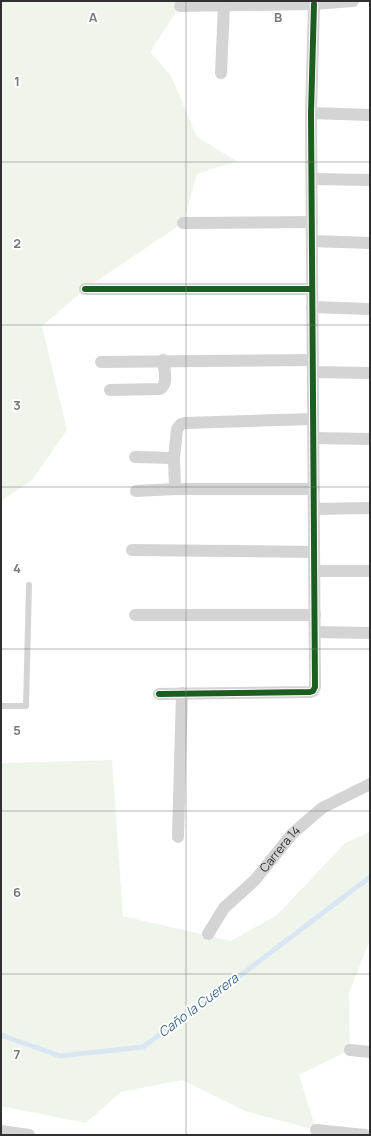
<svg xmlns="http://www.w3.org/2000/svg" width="371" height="1136" font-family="Manrope,sans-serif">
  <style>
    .green { fill: #f0f5ec }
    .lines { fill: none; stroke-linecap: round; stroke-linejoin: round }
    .stream { stroke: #dae6f2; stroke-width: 5 }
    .service { stroke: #d4d4d4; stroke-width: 6 }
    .minor { stroke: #d4d4d4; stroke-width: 12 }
    .cycleway-casing { stroke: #fff; stroke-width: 8 }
    .cycleway { stroke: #1b5e20; stroke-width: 6 }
    .grid { fill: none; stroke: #787878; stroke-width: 1; stroke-opacity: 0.55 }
    .labels { text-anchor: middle; stroke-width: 4; stroke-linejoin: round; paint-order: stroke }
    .street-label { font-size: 12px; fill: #303030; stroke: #fff }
    .water-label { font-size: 13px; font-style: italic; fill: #3d6993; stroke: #fff }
    .grid-label { font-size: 13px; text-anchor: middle; font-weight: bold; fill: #787878; stroke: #fff; stroke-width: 4; stroke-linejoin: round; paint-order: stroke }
  </style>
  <rect width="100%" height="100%" fill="#fff"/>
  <g class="green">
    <path d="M1,1H177L180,6L150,52L171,76L197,137L237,161L197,174L183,223L85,289L42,326L67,430L32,480L1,501Z"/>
    <path d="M112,760L123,916L231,941L277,915L345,843L370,832V940L349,993L350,1050L299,1075L316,1130L245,1111L182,1080L121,1092L86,1123L1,1106V763Z"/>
  </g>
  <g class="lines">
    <path class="stream" d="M1,1035L60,1056L143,1047L245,972L370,877"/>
    <path class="service" d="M1,706H26L29,585"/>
    <g class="minor">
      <path d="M180,6L314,4L353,1"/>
      <path d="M221,73L224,5"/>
      <path d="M311,113L370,115"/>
      <path d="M312,179L370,180"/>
      <path d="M183,223L312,222"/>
      <path d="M312,241L370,243"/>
      <path d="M85,289H312"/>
      <path d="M312,307L370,309"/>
      <path d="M101,362L313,360"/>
      <path d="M313,372L370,373"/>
      <path d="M110,390L160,389C169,384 164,369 163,360"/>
      <path d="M314,438L370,439"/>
      <path d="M135,457L174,458"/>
      <path d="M175,489L174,458L177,429L181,424L185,423L313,419"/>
      <path d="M136,491L175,489H314"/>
      <path d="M314,509L370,508"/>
      <path d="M132,550L314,552"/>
      <path d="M315,571H370"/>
      <path d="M135,615H315"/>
      <path d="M315,632L370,633"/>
      <path d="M159,694L310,692L313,691L315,687L311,113L314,4"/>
      <path d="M178,837L182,693"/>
      <path id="s1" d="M208,934L224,908L255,880L292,834L322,808L370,784"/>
      <path d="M350,1050L370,1052"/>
      <path d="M316,1130L365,1135"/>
      <path d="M1,1131L29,1135"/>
    </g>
    <g class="cycleway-casing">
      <g id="cycleway">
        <path d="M85,289H312"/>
        <path d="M159,694L310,692L313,691L315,687L311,113L314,4"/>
      </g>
    </g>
    <use href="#cycleway" class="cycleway"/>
  </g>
  <path class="grid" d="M186,1V1135M1,162H370M1,325H370M1,487H370M1,649H370M1,811H370M1,974H370"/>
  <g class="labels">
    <g class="street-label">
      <text dy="4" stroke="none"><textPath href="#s1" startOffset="112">Carrera 14</textPath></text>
    </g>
    <g class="water-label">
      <text transform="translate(198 1005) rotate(-37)" y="5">Caño la Cuerera</text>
    </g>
  </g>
  <g class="grid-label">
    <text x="93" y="22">A</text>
    <text x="278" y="22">B</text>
    <text x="17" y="86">1</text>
    <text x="17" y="248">2</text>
    <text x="17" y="410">3</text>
    <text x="17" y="573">4</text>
    <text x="17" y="735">5</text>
    <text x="17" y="897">6</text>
    <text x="17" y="1059">7</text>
  </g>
  <rect width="371" height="1136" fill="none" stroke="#303030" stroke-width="4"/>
</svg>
